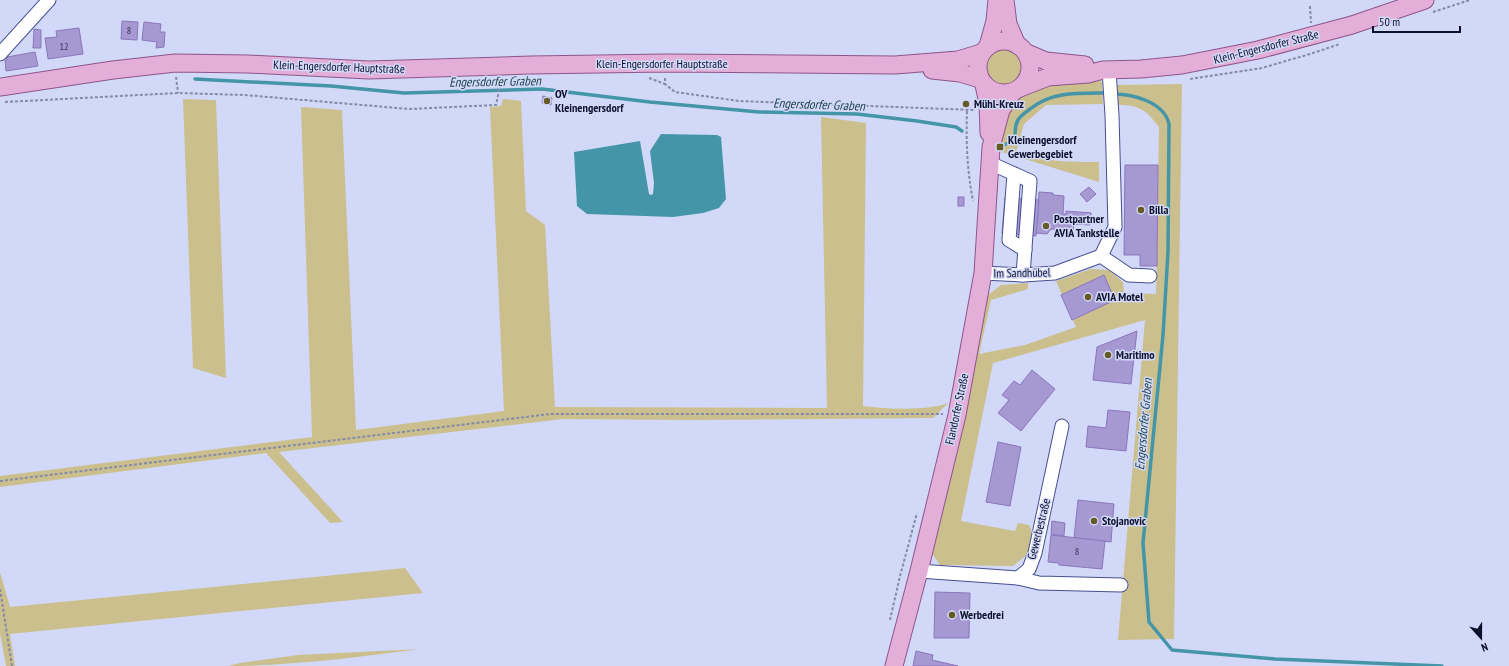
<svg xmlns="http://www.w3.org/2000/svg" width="1509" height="666" font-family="'PT Sans Narrow',sans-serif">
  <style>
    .green { fill: #cbbf8d }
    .water { fill: #4595a9 }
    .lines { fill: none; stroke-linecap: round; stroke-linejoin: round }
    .stream { stroke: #4595a9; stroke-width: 3.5 }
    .building { fill: #a698d1; stroke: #8a76be }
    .minor-casing { stroke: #464f92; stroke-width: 15 }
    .major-casing { stroke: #8d558b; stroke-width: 19 }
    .path { stroke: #848aa7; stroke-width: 2; stroke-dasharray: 3 2; stroke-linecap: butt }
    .minor { stroke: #fff; stroke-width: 13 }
    .major { stroke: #e3afd8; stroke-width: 17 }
    .poi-dot { fill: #655925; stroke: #d2d9f8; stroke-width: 1.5 }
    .labels { text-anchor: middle; stroke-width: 3; stroke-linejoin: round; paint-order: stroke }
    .number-label { font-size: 10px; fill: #343355 }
    .street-label { font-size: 12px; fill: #0e112c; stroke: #d2d9f8 }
    .poi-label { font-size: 12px; font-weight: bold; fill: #0e112c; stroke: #d2d9f8; text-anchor: start }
    .water-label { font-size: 13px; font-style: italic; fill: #1d434c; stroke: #d2d9f8 }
  </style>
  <rect width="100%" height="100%" fill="#d2d9f8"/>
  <g class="green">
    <circle cx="1003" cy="67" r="20"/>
    <path d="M1095,79L1102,82L1103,104L1046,105L1024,124L1016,152C1042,162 1071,162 1099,162V182L1002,152L1000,132L1007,108L1024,92L1039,85Z"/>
    <path d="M1182,84L1174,639L1118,640L1145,320L993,363L961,521L1015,531L1018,523L1029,525L1032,532L1028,554L1013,566L940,565L930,551L988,295L1001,285L1028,283V289L991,300L979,354L1025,345L1076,327L1056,281L1091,269L1109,270L1123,282L1124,293L1156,294L1159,127C1146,110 1140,105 1118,105L1117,85Z"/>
    <path d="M183,99L216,100L226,378L193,368Z"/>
    <path d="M503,99L521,101L526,211L545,225L555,407L827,408L821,117L866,123L863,406C885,409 927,411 948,403L933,418L688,420L563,419L279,452L343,522L330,523L266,453L0,487V476L312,437L301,107L342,110L356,430L504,411L490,107L501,106Z"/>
    <path d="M405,568L423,593L10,634L15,666H6L0,633V572L10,607Z"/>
    <path d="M421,649C357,657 292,666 228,666L240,663L298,655Z"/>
  </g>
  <path class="water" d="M661,134L717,135L721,137L726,199L719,208L703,213L673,217L587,214L577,206L574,152L640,141L649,194L651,195L653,194L654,183L650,151Z"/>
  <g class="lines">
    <g class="stream">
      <path d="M195,79L331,86L404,93L542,89L650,102L759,112L857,114L917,121L956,127L962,131"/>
      <path d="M1114,94C1133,94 1164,102 1169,124L1168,252L1163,335L1143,543L1149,622L1172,650L1275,659L1442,666"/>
      <path d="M1004,145C1022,137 1011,132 1018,120C1021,115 1026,112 1030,109C1052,91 1080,93 1108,93"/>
    </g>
  </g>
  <g class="building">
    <path d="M122,21L138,22L137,40L121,39Z"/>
    <path d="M144,22L161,24L160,32H165L164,47L156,48L157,42L142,40Z"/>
    <path d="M79,28L83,54L48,59L45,38L57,37L56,31Z"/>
    <path d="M34,29L41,30V48H33Z"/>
    <path d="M35,52L38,66L6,71L5,60H7V57Z"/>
    <path d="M543,96L552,98L551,105L542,103Z"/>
    <path d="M1125,165H1158L1157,266H1140V255H1124Z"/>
    <path d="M1089,187L1096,194L1087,202L1080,194Z"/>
    <path d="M1039,192L1053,193V195L1064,196L1063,214H1066V211L1091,213L1090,225L1074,224L1073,231L1051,229L1047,234L1036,233Z"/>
    <rect x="958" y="197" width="6" height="9"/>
    <path d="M1005,197L1039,200L1036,236L1002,233Z"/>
    <path d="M1104,275L1115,300L1072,320L1061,295Z"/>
    <path d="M1137,331L1131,384L1093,380L1097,347Z"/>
    <path d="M1032,370L1055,389L1021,431L998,413L1009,400L1002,395L1014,381L1020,385Z"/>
    <path d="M1108,410L1130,412L1126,451L1086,447L1088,426L1106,428Z"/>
    <path d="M998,442L1021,447L1010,506L986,502Z"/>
    <path d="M1078,500L1114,504L1111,542L1074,538Z"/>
    <path d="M1052,521L1065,523L1064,536L1051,534Z"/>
    <path d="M1051,535L1105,541L1102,569L1059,565V563L1048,562Z"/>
    <path d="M935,592L970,593L969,638H934Z"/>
    <path d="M916,651L933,655L932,660L958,666H913Z"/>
  </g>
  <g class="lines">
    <g class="minor-casing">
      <g id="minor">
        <path d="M0,54L49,0"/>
        <path d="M990,163L1030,181L1023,275"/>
        <path d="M1014,174L1009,240L1025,250"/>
        <path d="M1101,256L1115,227L1112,115L1109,70"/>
        <path d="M983,273L1023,275L1055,273L1101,256L1129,275L1150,276"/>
        <path d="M919,571L1018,578L1029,569L1035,553L1062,426"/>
        <path d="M1018,578L1039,583L1121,585"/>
      </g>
    </g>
    <g class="major-casing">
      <g id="major">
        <path d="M1005,0L1008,24L1017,45"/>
        <circle cx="1004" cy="67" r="26"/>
        <path d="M988,46L995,21L997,0"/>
        <path d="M1027,53L1046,61L1085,65"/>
        <path d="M932,70L960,73L980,79"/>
        <path d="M984,85L988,103L989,133"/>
        <path d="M0,87L113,70L175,63L248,64L369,70L531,65L666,63L895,65L958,60L981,53"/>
        <path d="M1020,88L1048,77L1088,74L1103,70L1141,69L1182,65L1258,50L1352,25L1425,0"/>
        <path d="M894,666L919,571L957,415L983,273L991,147L1001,110L1013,92"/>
      </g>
    </g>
    <g class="path">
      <path d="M1310,6L1311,23"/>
      <path d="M1433,12L1470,0"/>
      <path d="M176,77L178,93"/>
      <path d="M649,78L665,84"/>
      <path d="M665,78V84L675,92L739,101L974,110"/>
      <path d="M1190,79L1262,68L1310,54L1340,44"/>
      <path d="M5,102L178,93L245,95L409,109L496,105L501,81H503"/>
      <path d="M967,111C966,144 967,169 973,201"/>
      <path d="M0,481L550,414H943"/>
      <path d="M0,589L12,666"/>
      <path d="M890,620L900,576L917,513"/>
    </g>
    <use href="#minor" class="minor"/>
    <use href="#major" class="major"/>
  </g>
  <g class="poi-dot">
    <circle cx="547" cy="101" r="4"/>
    <circle cx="966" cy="104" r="4"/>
    <rect x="996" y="143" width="8" height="8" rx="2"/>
    <circle cx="1141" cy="210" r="4"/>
    <circle cx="1046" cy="226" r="4"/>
    <circle cx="1088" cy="297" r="4"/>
    <circle cx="1108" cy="355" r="4"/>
    <circle cx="1094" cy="521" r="4"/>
    <circle cx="952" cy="615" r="4"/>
  </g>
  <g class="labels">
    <g class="number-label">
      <text x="129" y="34">8</text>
      <text x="64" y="50">12</text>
      <text x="1077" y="555">8</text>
    </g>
    <g class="street-label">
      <text transform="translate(1266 47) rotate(-14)" y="4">Klein-Engersdorfer Straße</text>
      <text x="662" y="68">Klein-Engersdorfer Hauptstraße</text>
      <text transform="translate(339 67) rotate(2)" y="4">Klein-Engersdorfer Hauptstraße</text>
      <text transform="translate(1022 273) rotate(-1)" y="4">Im Sandhübel</text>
      <text transform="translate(957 409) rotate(-78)" y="4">Flandorfer Straße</text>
      <text transform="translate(1039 529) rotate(-76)" y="4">Gewerbestraße</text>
    </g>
    <g class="poi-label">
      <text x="555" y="98">OV<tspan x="555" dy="14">Kleinengersdorf</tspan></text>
      <text x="974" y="108">Mühl-Kreuz</text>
      <text x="1008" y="144">Kleinengersdorf<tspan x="1008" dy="14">Gewerbegebiet</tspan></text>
      <text x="1149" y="214">Billa</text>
      <text x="1054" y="223">Postpartner<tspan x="1054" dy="14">AVIA Tankstelle</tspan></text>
      <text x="1096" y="301">AVIA Motel</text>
      <text x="1116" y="359">Maritimo</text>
      <text x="1102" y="525">Stojanovic</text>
      <text x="960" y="619">Werbedrei</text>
    </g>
    <g class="water-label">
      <text transform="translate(495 81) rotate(-1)" y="5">Engersdorfer Graben</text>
      <text transform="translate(819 104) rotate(2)" y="5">Engersdorfer Graben</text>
      <text transform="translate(1143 424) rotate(-85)" y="5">Engersdorfer Graben</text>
    </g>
  </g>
  <g transform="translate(1481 638) rotate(159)" stroke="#d2d9f8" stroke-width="3" paint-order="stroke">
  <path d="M0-3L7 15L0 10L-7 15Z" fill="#0e112c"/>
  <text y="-6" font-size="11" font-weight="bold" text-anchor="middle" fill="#0e112c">N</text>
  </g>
  <path d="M1373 26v6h87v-6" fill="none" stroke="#0e112c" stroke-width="2"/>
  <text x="1379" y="26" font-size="12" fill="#0e112c" stroke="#d2d9f8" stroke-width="3" paint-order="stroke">50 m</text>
</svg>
